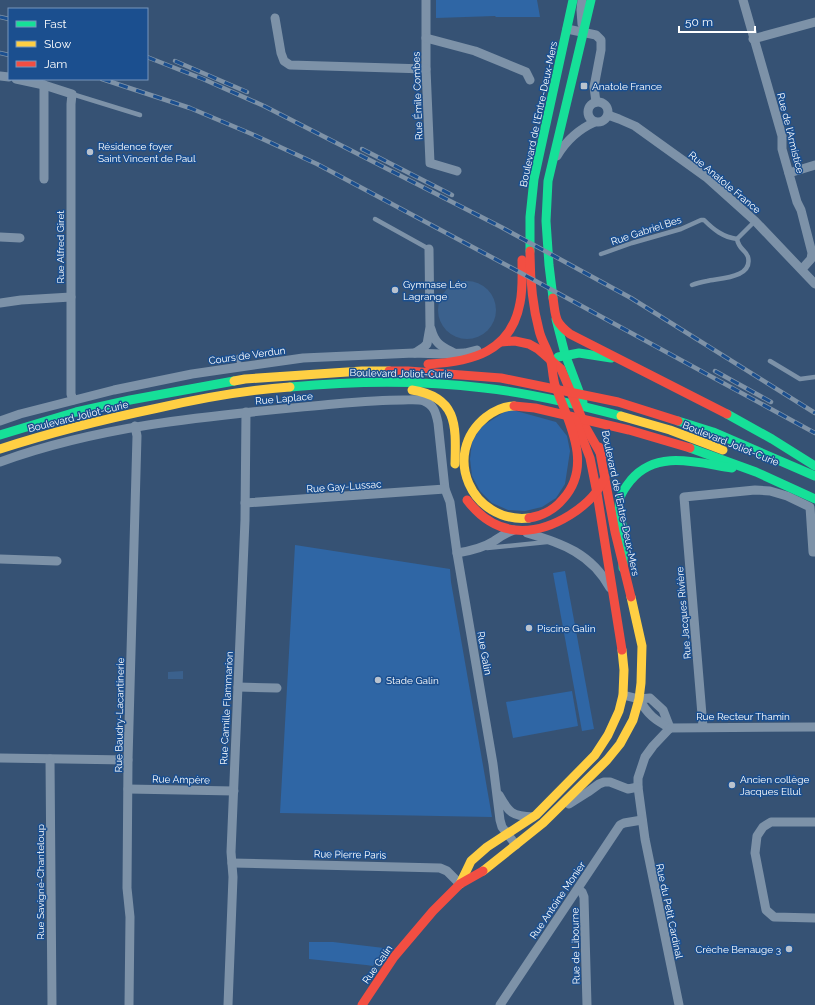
<svg xmlns="http://www.w3.org/2000/svg" width="815" height="1005" font-family="Raleway,sans-serif">
  <style>
    .green { fill: #2f66a5 }
    .water { fill: #3b618d }
    .lines { fill: none; stroke-linecap: round; stroke-linejoin: round }
    .lane { stroke: #7d92a8; stroke-width: 4.5 }
    .street { stroke: #7d92a8; stroke-width: 9 }
    .fast { stroke: #16e098; stroke-width: 9 }
    .slow { stroke: #ffcf43; stroke-width: 9 }
    .jam { stroke: #f24e42; stroke-width: 9 }
    .rail-casing { stroke: #7e92a7; stroke-width: 4.5 }
    .rail { stroke: #1b4f8f; stroke-width: 3; stroke-dasharray: 9; stroke-linecap: butt }
    .poi-dot { fill: #b9c2ce; stroke: #1b4f8f; stroke-width: 1.5 }
    .labels { text-anchor: middle; stroke-width: 3; stroke-linejoin: round; paint-order: stroke }
    .poi-label { font-size: 10px; fill: #fff; stroke: #1b4f8f; text-anchor: start }
    .street-label { font-size: 10px; fill: #fff; stroke: #1b4f8f }
  </style>
  <rect width="100%" height="100%" fill="#365274"/>
  <g class="green">
    <path d="M436,0H537L540,17H496L495,16L436,18Z"/>
    <path d="M509,409L556,422L567,436L570,451L565,484L556,498L542,507L525,511L508,510L492,503L480,491L472,476L470,459L472,442L481,427Z"/>
    <path d="M295,545L450,569L451,582L492,817L280,813Z"/>
    <path d="M565,571L594,729L582,731L553,573Z"/>
    <path d="M572,691L578,726L513,738L506,702Z"/>
    <path d="M309,942H333L384,948L373,966L366,965L309,959Z"/>
  </g>
  <g class="water">
    <circle cx="467" cy="310" r="29"/>
    <path d="M183,671V679H168V672Z"/>
  </g>
  <g class="lines">
    <g class="lane">
      <path d="M72,94L140,115"/>
      <path d="M375,219L429,249"/>
      <path d="M601,254L632,243L681,229L701,220H704C714,230 723,237 737,239L755,221"/>
      <path d="M692,285C697,283 702,282 707,281C720,278 753,278 748,257C746,250 739,250 737,239"/>
      <path d="M238,357L240,367"/>
      <path d="M770,361L800,379L815,377"/>
      <path d="M487,548L547,542"/>
    </g>
    <g class="street">
      <path d="M426,0V69L430,163L457,171"/>
      <path d="M743,0L782,136V149L797,202L801,210L812,253L811,259L802,269"/>
      <path d="M275,18L281,53L284,61L290,65L426,69"/>
      <path d="M582,24L581,10L582,0"/>
      <path d="M567,29L596,35L601,40V50L594,87L596,102"/>
      <path d="M426,38L475,51L526,72L530,80"/>
      <path d="M753,39L815,22"/>
      <path d="M0,76L9,77"/>
      <path d="M16,79L44,85L72,94L71,104V394L73,400"/>
      <circle cx="598" cy="112" r="10"/>
      <path d="M608,115L619,119L635,126L706,177L755,221L815,284"/>
      <path d="M557,156C566,141 579,129 595,122"/>
      <path d="M789,173L815,165"/>
      <path d="M44,179V85"/>
      <path d="M0,237L20,238"/>
      <path d="M0,303L21,300L71,297"/>
      <path d="M431,329C435,344 441,346 454,353"/>
      <path d="M415,353L424,347L427,344L430,327L429,249"/>
      <path d="M0,421L20,414L114,390L192,374L240,367L303,358L414,353L442,354L465,353L477,350"/>
      <path d="M0,462C107,423 221,415 334,404C357,402 380,400 403,400C410,400 418,399 424,401C434,405 436,413 438,423L445,489L450,502L457,553L493,764L500,820L502,827L516,845"/>
      <path d="M245,503L445,489"/>
      <path d="M527,533C562,543 592,554 610,588"/>
      <path d="M457,553C470,551 483,548 494,541C501,536 506,533 514,530"/>
      <path d="M0,559L57,561"/>
      <path d="M238,687L277,688"/>
      <path d="M623,695L639,699L650,698L663,710L670,728"/>
      <path d="M639,699C648,715 655,720 670,728"/>
      <path d="M703,727L684,497L755,490L770,491L787,496L810,507L813,552H815"/>
      <path d="M670,728L653,746L645,757L638,778V787L645,839L679,1005"/>
      <path d="M670,728L815,727"/>
      <path d="M0,758L128,760"/>
      <path d="M50,759L52,1005"/>
      <path d="M128,789L234,791"/>
      <path d="M499,795C509,813 512,816 533,817"/>
      <path d="M569,804L588,792L599,784L604,782H610L628,789L638,787"/>
      <path d="M815,822H771L763,827L757,836L755,853L766,910L774,917L815,918"/>
      <path d="M232,863L440,868L447,871L460,884"/>
      <path d="M578,889L582,892L584,897L587,1005"/>
      <path d="M129,1005L130,917L127,888L128,760L137,436L135,426"/>
      <path d="M228,1005L233,877L231,852L245,520L246,412"/>
      <path d="M500,1005L620,825L624,823L642,820"/>
    </g>
    <g class="fast">
      <path d="M530,251V217L534,179L573,0"/>
      <path d="M553,298L549,265L546,221L548,181L591,0"/>
      <path d="M556,319L565,354L583,402"/>
      <path d="M558,357L579,353L611,358"/>
      <path d="M290,387C354,381 420,380 484,388C530,393 576,404 621,416"/>
      <path d="M727,414L772,439L815,466"/>
      <path d="M678,421L713,432L815,476"/>
      <path d="M0,435L76,412L130,400L234,381"/>
      <path d="M690,448L756,472L815,499"/>
      <path d="M623,568C623,556 624,543 623,531C622,521 617,508 620,498C622,491 627,485 631,480C657,449 698,463 732,468"/>
    </g>
    <g class="slow">
      <path d="M234,381L245,379L362,371H389"/>
      <path d="M412,390C458,397 456,426 455,464"/>
      <path d="M514,406C504,406 494,411 486,417C440,454 472,524 529,518"/>
      <path d="M621,416L670,430L723,450"/>
      <path d="M0,449C52,432 105,419 158,408C202,398 245,390 290,387"/>
      <path d="M483,871L543,823L607,760L620,744L633,720L639,699L641,683L642,646L631,597"/>
      <path d="M460,884L471,861L487,847L536,815L595,755L608,735L619,711L623,695L624,670L622,650"/>
    </g>
    <g class="jam">
      <path d="M553,298C556,318 554,321 570,334L727,414"/>
      <path d="M501,342L515,341L529,344L538,349L561,369L586,428L602,456"/>
      <path d="M428,364C472,362 511,352 520,303C523,289 522,274 522,260"/>
      <path d="M389,371H408L501,378L618,402L678,421"/>
      <path d="M514,406L535,408L629,430L690,448"/>
      <path d="M575,419L590,458L597,493L622,650"/>
      <path d="M599,447L615,532L631,597"/>
      <path d="M467,500C495,537 533,538 570,515C586,505 598,494 605,477"/>
      <path d="M529,518C542,516 555,509 563,499C594,465 568,421 555,385C552,375 553,367 550,358C547,348 541,340 539,330C532,304 530,277 530,251"/>
      <path d="M362,1005L394,957L433,911L460,884L483,871"/>
    </g>
    <g class="rail-casing">
      <g id="rail">
        <path d="M0,17L9,19"/>
        <path d="M0,53L9,55"/>
        <path d="M147,57L203,79L264,106L501,227L631,298L815,413"/>
        <path d="M175,61L247,92"/>
        <path d="M102,79L190,108L254,135L317,164L510,267L815,433"/>
        <path d="M362,149L452,195"/>
        <path d="M715,371L771,402"/>
      </g>
    </g>
    <use href="#rail" class="rail"/>
  </g>
  <g class="poi-dot">
    <rect x="580" y="82" width="8" height="8" rx="2"/>
    <circle cx="90" cy="152" r="4"/>
    <circle cx="395" cy="290" r="4"/>
    <circle cx="529" cy="628" r="4"/>
    <circle cx="378" cy="680" r="4"/>
    <circle cx="732" cy="785" r="4"/>
    <circle cx="789" cy="949" r="4"/>
  </g>
  <g class="labels">
    <g class="poi-label">
      <text x="592" y="90">Anatole France</text>
      <text x="98" y="150">Résidence foyer<tspan x="98" dy="12">Saint Vincent de Paul</tspan></text>
      <text x="403" y="288">Gymnase Léo<tspan x="403" dy="12">Lagrange</tspan></text>
      <text x="537" y="632">Piscine Galin</text>
      <text x="386" y="684">Stade Galin</text>
      <text x="740" y="783">Ancien collège<tspan x="740" dy="12">Jacques Ellul</tspan></text>
      <text x="781" y="953" text-anchor="end">Crèche Benauge 3</text>
    </g>
    <g class="street-label">
      <text transform="translate(417 96) rotate(-92)" y="4">Rue Émile Combes</text>
      <text transform="translate(538 114) rotate(-78)" y="4">Boulevard de l'Entre-Deux-Mers</text>
      <text transform="translate(791 133) rotate(76)" y="4">Rue de l'Armistice</text>
      <text transform="translate(725 182) rotate(40)" y="4">Rue Anatole France</text>
      <text transform="translate(646 230) rotate(-18)" y="4">Rue Gabriel Bes</text>
      <text transform="translate(60 247) rotate(-90)" y="4">Rue Alfred Giret</text>
      <text transform="translate(247 355) rotate(-8)" y="4">Cours de Verdun</text>
      <text transform="translate(401 373) rotate(1)" y="4">Boulevard Joliot-Curie</text>
      <text transform="translate(284 398) rotate(-5)" y="4">Rue Laplace</text>
      <text transform="translate(78 416) rotate(-14)" y="4">Boulevard Joliot-Curie</text>
      <text transform="translate(731 443) rotate(22)" y="4">Boulevard Joliot-Curie</text>
      <text transform="translate(344 486) rotate(-4)" y="4">Rue Gay-Lussac</text>
      <text transform="translate(621 503) rotate(78)" y="4">Boulevard de l'Entre-Deux-Mers</text>
      <text transform="translate(683 613) rotate(-95)" y="4">Rue Jacques Rivière</text>
      <text transform="translate(485 653) rotate(80)" y="4">Rue Galin</text>
      <text transform="translate(226 708) rotate(-87)" y="4">Rue Camille Flammarion</text>
      <text transform="translate(119 715) rotate(-89)" y="4">Rue Baudry-Lacantinerie</text>
      <text x="743" y="720">Rue Recteur Thamin</text>
      <text transform="translate(181 779) rotate(1)" y="4">Rue Ampère</text>
      <text transform="translate(350 854) rotate(1)" y="4">Rue Pierre Paris</text>
      <text transform="translate(40 882) rotate(-90)" y="4">Rue Savigné-Chanteloup</text>
      <text transform="translate(557 900) rotate(-56)" y="4">Rue Antoine Monier</text>
      <text transform="translate(670 911) rotate(78)" y="4">Rue du Petit Cardinal</text>
      <text transform="translate(575 946) rotate(-91)" y="4">Rue de Libourne</text>
      <text transform="translate(377 964) rotate(-55)" y="4">Rue Galin</text>
    </g>
  </g>
  <rect x="8" y="8" width="140" height="72" fill="#1b4f8f" stroke="#7695bc"/>
  <rect x="16" y="21" width="20" height="6" fill="#16e098" stroke="#7695bc"/>
  <text x="44" y="28" font-size="12" fill="#ffffff">Fast</text>
  <rect x="16" y="41" width="20" height="6" fill="#ffcf43" stroke="#7695bc"/>
  <text x="44" y="48" font-size="12" fill="#ffffff">Slow</text>
  <rect x="16" y="61" width="20" height="6" fill="#f24e42" stroke="#7695bc"/>
  <text x="44" y="68" font-size="12" fill="#ffffff">Jam</text>
  <path d="M679 26v6h76v-6" fill="none" stroke="#ffffff" stroke-width="2"/>
  <text x="685" y="26" font-size="12" fill="#ffffff" stroke="#1b4f8f" stroke-width="3" paint-order="stroke">50 m</text>
</svg>
